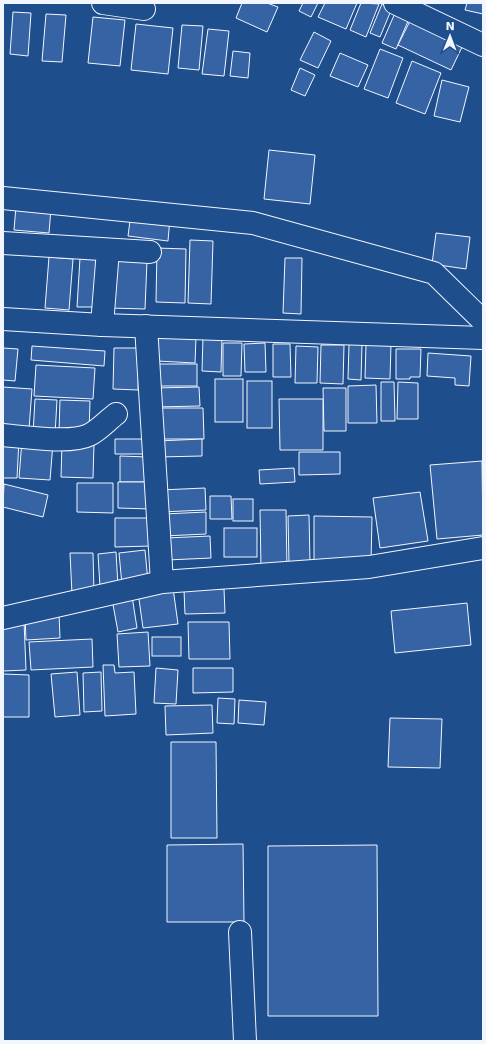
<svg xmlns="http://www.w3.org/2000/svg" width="486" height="1044" font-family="'DejaVu Sans',sans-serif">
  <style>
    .building { fill: #3563a3; stroke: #f2f6ff }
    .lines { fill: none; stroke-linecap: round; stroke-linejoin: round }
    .minor-casing { stroke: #f2f6ff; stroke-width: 24 }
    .minor { stroke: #1f4e8c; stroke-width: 22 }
  </style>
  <rect width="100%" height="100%" fill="#1f4e8c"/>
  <g class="building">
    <path d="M242,3H267L278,7L267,32L236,18Z"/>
    <path d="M303,3H318L311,17L299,11Z"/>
    <path d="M325,3H357L346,29L318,17Z"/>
    <path d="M361,3L379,4L366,37L350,30Z"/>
    <path d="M467,3H483V14L465,10Z"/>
    <path d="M382,4L392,8L380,37L370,33Z"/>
    <path d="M13,12L31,13L28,56L10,54Z"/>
    <path d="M395,13L409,19L396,49L382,43Z"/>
    <path d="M46,14L66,15L62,62L42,61Z"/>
    <path d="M93,17L125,20L120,66L88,63Z"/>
    <path d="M411,19L464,43L451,70L398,45Z"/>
    <path d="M136,24L173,28L168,74L131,70Z"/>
    <path d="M182,25L203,26L199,70L178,68Z"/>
    <path d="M208,29L229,31L224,76L202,74Z"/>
    <path d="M314,32L331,41L318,68L300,60Z"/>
    <path d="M380,49L403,58L388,98L364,89Z"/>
    <path d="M233,51L250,53L248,78L230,76Z"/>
    <path d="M340,53L368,65L358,87L330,76Z"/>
    <path d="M412,61L441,73L425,114L396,103Z"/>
    <path d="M300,68L315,75L305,96L291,90Z"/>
    <path d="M442,80L469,87L460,122L434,116Z"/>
    <path d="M269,150L315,155L310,204L264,199Z"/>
    <path d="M16,206L51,208L49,233L14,230Z"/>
    <path d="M131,213L170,218L168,241L128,236Z"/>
    <path d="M436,233L470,237L466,269L432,264Z"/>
    <path d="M190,240L213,241L211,304L188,303Z"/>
    <path d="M157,248L186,249L185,303L156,302Z"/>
    <path d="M49,257L73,259L69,310L45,308Z"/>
    <path d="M80,258L101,259L99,307H77Z"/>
    <path d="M285,258H302L301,314L283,313Z"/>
    <path d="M110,260L147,261L145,309L109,308Z"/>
    <path d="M158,336L196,337L195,363L157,361Z"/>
    <path d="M203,336H222L221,372L202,371Z"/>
    <path d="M223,343H242L241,376H223Z"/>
    <path d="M265,343L266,372H245L244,344Z"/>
    <path d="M273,344H290L291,377H273Z"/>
    <path d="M349,344H362L361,380L348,379Z"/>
    <path d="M366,344H391L390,379L365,378Z"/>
    <path d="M321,345H344L343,384L320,383Z"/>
    <path d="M32,346L105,351L104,366L31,360Z"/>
    <path d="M296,346L318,347L317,383H295Z"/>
    <path d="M3,348L18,349L15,381L3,380Z"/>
    <path d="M114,348H139L138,390L113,389Z"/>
    <path d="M396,349H421L420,377H410V379H396Z"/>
    <path d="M428,353L471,356L469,386L455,385V378L427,376Z"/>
    <rect x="155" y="364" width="42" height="22"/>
    <path d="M36,365L95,368L93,399L34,396Z"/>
    <rect x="215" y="379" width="28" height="43"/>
    <rect x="247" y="381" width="25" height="47"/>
    <path d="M381,382H394L395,421H381Z"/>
    <path d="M398,382L418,383V419H397Z"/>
    <path d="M376,385L377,423H348V386Z"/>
    <path d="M3,387L32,389L29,429L3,427Z"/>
    <path d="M199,387L200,406L154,407V388Z"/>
    <path d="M323,388H346V431H324Z"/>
    <path d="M35,399L57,400L55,435L33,434Z"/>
    <path d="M279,399H323V450H280Z"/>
    <path d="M60,400L90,401L89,432L59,431Z"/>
    <path d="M156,408H203L204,439H157Z"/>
    <path d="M3,439L19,440L17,478H3Z"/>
    <path d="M115,439H146L147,454H115Z"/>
    <path d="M202,439V456L159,457L158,441Z"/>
    <path d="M22,440L53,443L50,480L19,478Z"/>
    <path d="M62,443H94L93,478L61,477Z"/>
    <path d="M299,452H340V474L299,475Z"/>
    <path d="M120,456L148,457V482H120Z"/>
    <path d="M482,461L483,535L437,539L430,465Z"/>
    <path d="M294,468L295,482L260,484L259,470Z"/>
    <path d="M118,482H151V509L118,508Z"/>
    <path d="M77,483H113V513L77,512Z"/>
    <path d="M4,484L48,495L43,517L3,507Z"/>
    <path d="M205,488L206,510L161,512L160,490Z"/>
    <path d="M420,492L428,541L380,548L373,498Z"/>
    <path d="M210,496H231L232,519H210Z"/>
    <rect x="233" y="499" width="20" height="22"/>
    <path d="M260,510H286L287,569H261Z"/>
    <path d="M206,512V534L164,536L163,514Z"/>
    <path d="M309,515L310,563L289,564L288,516Z"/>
    <path d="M314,516L372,517L371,563H314Z"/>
    <path d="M115,518H151V546L115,547Z"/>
    <rect x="224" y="528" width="33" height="29"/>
    <path d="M210,536L211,558L167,560L166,538Z"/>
    <path d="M145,550L148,582L122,585L119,553Z"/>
    <path d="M116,552L118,586L100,587L98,554Z"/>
    <path d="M70,553H93L94,594H72Z"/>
    <path d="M173,588L178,624L143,628L138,592Z"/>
    <path d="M224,589L225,613L185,614L184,590Z"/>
    <path d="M132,596L137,628L118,632L112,599Z"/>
    <path d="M467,603L471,645L395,653L391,611Z"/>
    <path d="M59,614L60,638L26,640L25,615Z"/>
    <path d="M3,621H24L26,670L3,671Z"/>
    <path d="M188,622H229L230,659H189Z"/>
    <path d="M148,632L150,666L119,667L117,634Z"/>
    <rect x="152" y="637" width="29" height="19"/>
    <path d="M92,639L93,667L31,670L29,642Z"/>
    <path d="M103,665H114L115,673L134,672L136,714L105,716Z"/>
    <path d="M156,668L178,670L176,704L154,703Z"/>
    <path d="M193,668H233V692L193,693Z"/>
    <path d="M77,672L80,715L55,717L51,674Z"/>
    <path d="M101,672L102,711L84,712L83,673Z"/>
    <path d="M3,674L29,675V717H3Z"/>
    <path d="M218,698L235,699L234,724L217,723Z"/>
    <path d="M239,700L266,702L264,725L238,723Z"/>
    <path d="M212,705L213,733L166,735L165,706Z"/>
    <path d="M390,718L442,719L440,768L388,767Z"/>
    <path d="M171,742H216L217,838H171Z"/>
    <path d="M243,844L244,922H167V845Z"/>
    <path d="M377,845L378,1016H268V846Z"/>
  </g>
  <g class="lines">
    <g class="minor-casing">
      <g id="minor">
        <path d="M103,3L144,9"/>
        <path d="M395,3L483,45"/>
        <path d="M3,198L253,223L434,273L483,321"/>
        <path d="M3,243L150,252"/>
        <path d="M3,319L102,325L483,338"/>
        <path d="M102,325L108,250"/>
        <path d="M146,326L162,582"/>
        <path d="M3,435C24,437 71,444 89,435C98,431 108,420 116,414"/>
        <path d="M3,618L162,582L369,567L483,548"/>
        <path d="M240,932L245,1041"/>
      </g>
    </g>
    <use href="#minor" class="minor"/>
  </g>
  <rect width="486" height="1044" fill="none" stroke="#f2f6ff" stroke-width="8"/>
  <g transform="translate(450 36) rotate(1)" stroke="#1f4e8c" stroke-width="3" paint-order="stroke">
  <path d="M0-3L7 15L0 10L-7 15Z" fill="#f2f6ff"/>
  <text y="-6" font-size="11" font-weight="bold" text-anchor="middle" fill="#f2f6ff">N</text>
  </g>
</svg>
